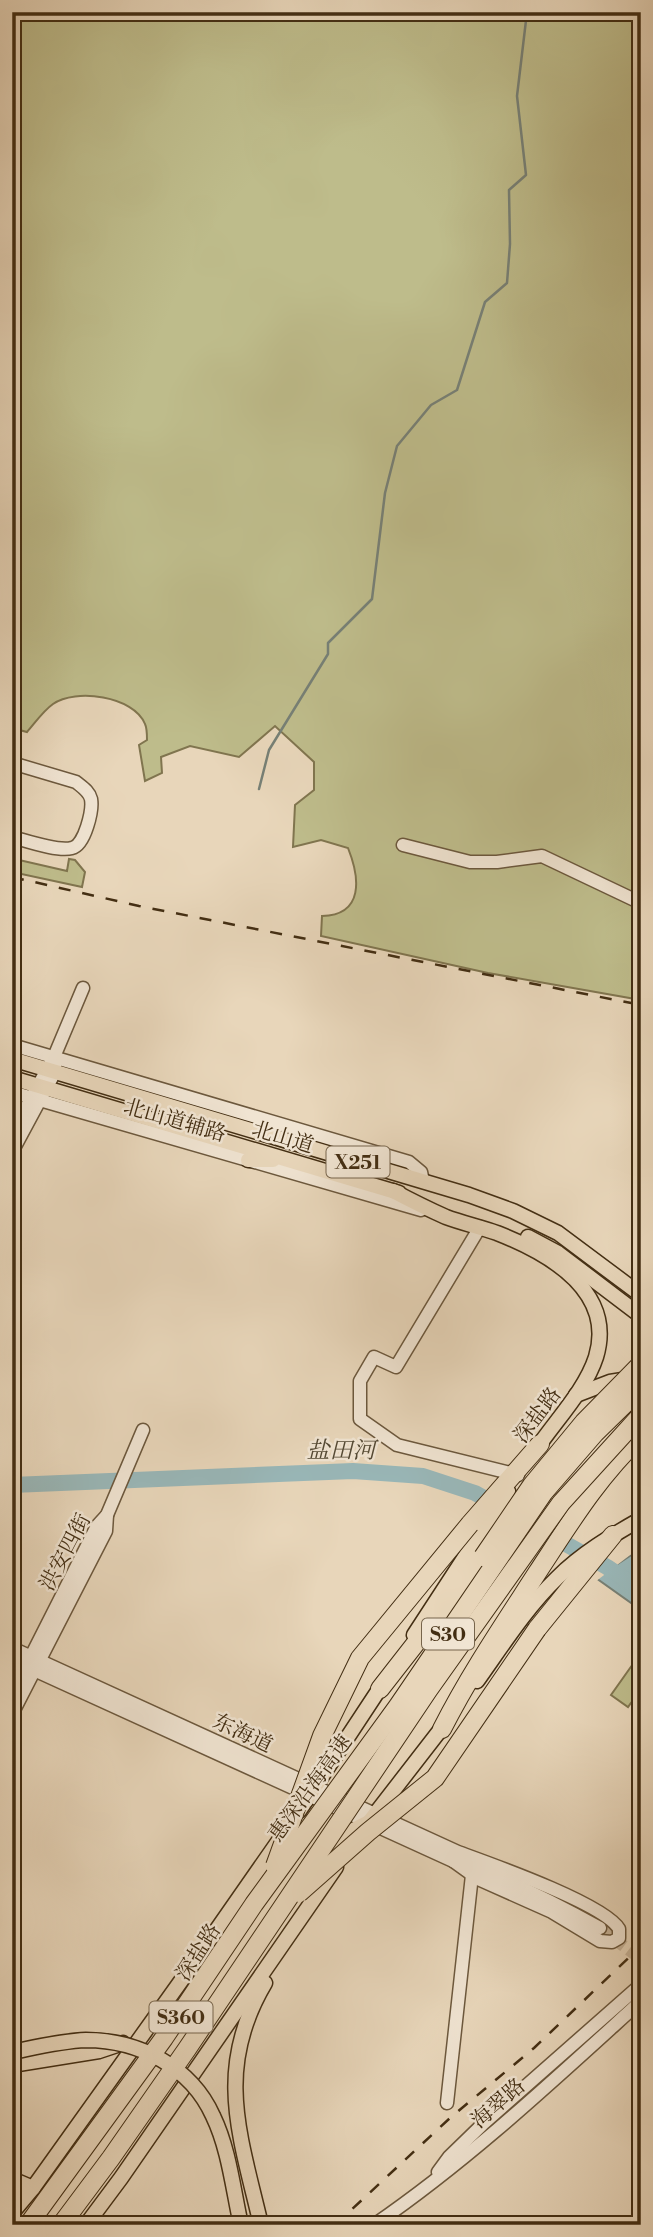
<svg xmlns="http://www.w3.org/2000/svg" width="653" height="2237" font-family="'Libre Bodoni','Noto Serif SC',serif">
  <style>
    .green { fill: #bebc8b; stroke: #80754f; stroke-width: 2 }
    .water { fill: #99b7b8; stroke: #778076; stroke-width: 2 }
    .pier { fill: #e8d6ba }
    .lines { fill: none; stroke-linecap: round; stroke-linejoin: round }
    .stream { stroke: #778076; stroke-width: 2.5 }
    .river { stroke: #99b7b8; stroke-width: 16 }
    .minor-tunnel { stroke: #c7b499; stroke-width: 12; stroke-dasharray: 12 6; stroke-linecap: butt }
    .minor-casing { stroke: #6c583d; stroke-width: 15 }
    .major-casing { stroke: #432e13; stroke-width: 17 }
    .highway-casing { stroke: #432e13; stroke-width: 20 }
    .minor { stroke: #f0e4d2; stroke-width: 12 }
    .major { stroke: #e8d6ba; stroke-width: 14 }
    .highway { stroke: #e8d6ba; stroke-width: 18 }
    .rail { stroke: #432e13; stroke-width: 2.5; stroke-dasharray: 12 12; stroke-linecap: butt }
    .major-bridge-casing { stroke: #432e13; stroke-width: 17; stroke-linecap: butt }
    .highway-bridge-casing { stroke: #432e13; stroke-width: 20; stroke-linecap: butt }
    .major-bridge { stroke: #e8d6ba; stroke-width: 14 }
    .highway-bridge { stroke: #e8d6ba; stroke-width: 18 }
    .labels { text-anchor: middle; stroke-width: 5; stroke-linejoin: round; paint-order: stroke }
    .shield { fill: #f0e4d2; stroke: #77654c; stroke-width: 2 }
    .shield-label { font-size: 19px; font-weight: bold; fill: #432e13 }
    .street-label { font-size: 21px; fill: #432e13; stroke: #f0e4d2 }
    .water-label { font-size: 23px; font-style: italic; fill: #544934; stroke: #f0e4d2 }
  </style>
  <rect width="100%" height="100%" fill="#e8d6ba"/>
  <filter id="stains"><feTurbulence type="fractalNoise" baseFrequency=".00286" numOctaves="4"/><feColorMatrix values="0 0 0 0 .2 0 0 0 0 .09 0 0 0 0 .02 0 0 0 .5 -.17"/></filter>
  <radialGradient id="worn" r=".72"><stop offset=".6" stop-color="#630" stop-opacity="0"/><stop offset="1" stop-color="#630" stop-opacity=".3"/></radialGradient>
  <g class="green">
    <path d="M12,12H641V1000L488,973L321,936L322,916C364,915 360,878 348,848L321,840L293,847L295,805L314,790V762L275,726L239,757L190,746L161,757L162,773L145,781L139,745L147,740C147,735 147,728 145,724C134,696 75,688 53,704C43,711 35,723 27,732L12,728Z"/>
    <path d="M12,846L21,847L19,860L67,871L69,859L75,860L85,872L82,887L12,872Z"/>
    <path d="M635,1661L641,1665V1689L628,1707L611,1695Z"/>
  </g>
  <path class="water" d="M633,1554L641,1561V1610L596,1578Z"/>
  <path class="pier" d="M631,1551L634,1552L595,1582L593,1581V1576Z"/>
  <g class="lines">
    <path class="stream" d="M259,789L269,750L328,654V643L372,599L385,493L397,446L431,405L457,390L485,302L507,283L510,244L509,190L526,175L517,96L527,12"/>
    <path class="river" d="M12,1485L353,1471L423,1476L475,1493L607,1567L641,1590"/>
    <path class="minor-tunnel" d="M600,1928L641,1959"/>
    <g class="minor-casing">
      <g id="minor">
        <path d="M12,763L76,782C82,787 89,791 91,799C93,810 85,845 72,848C58,852 27,841 12,837"/>
        <path d="M403,845L470,862H497L542,856L641,903"/>
        <path d="M12,1045L409,1162L421,1172L423,1181"/>
        <path d="M12,1092L421,1210"/>
        <path d="M12,1133L54,1057L83,988"/>
        <path d="M12,1152L55,1072V1065"/>
        <path d="M480,1227L396,1367L374,1357L360,1381V1419L397,1445L518,1475"/>
        <path d="M12,1648L458,1852C488,1863 605,1904 619,1929V1938L612,1942L600,1941L552,1912L478,1879L453,1861"/>
        <path d="M12,1660L453,1861C504,1877 552,1901 600,1928"/>
        <path d="M12,1694L97,1526L107,1515L143,1430"/>
        <path d="M12,1714L106,1531L107,1515"/>
        <path d="M447,2103L472,1875"/>
        <path d="M438,2172L449,2157L484,2123L637,1988L641,1987"/>
        <path d="M12,2221L21,2225"/>
        <path d="M374,2225C470,2159 555,2079 641,2001"/>
      </g>
    </g>
    <g class="major-casing">
      <g id="major">
        <path d="M12,1059L469,1195L513,1211L558,1233L641,1295"/>
        <path d="M12,1078L399,1193"/>
        <path d="M248,1160H273"/>
        <path d="M393,1191C410,1200 428,1209 446,1217C462,1223 480,1227 497,1233C548,1253 616,1291 596,1357C585,1391 555,1421 535,1451"/>
        <path d="M528,1237L558,1253L641,1316"/>
        <path d="M576,1395L610,1382L641,1377"/>
        <path d="M414,1635L508,1491"/>
        <path d="M477,1681C502,1646 526,1608 557,1578C581,1554 611,1536 641,1519"/>
        <path d="M299,1811L384,1682"/>
        <path d="M362,1831L448,1720"/>
        <path d="M325,1852L343,1835L369,1822"/>
        <path d="M12,2065L99,2051L123,2043"/>
        <path d="M12,2179L33,2188"/>
        <path d="M12,2213L33,2188L181,1981L280,1839"/>
        <path d="M86,2225L121,2178L336,1867"/>
        <path d="M261,2225C240,2135 214,2069 265,1983"/>
      </g>
    </g>
    <g class="highway-casing">
      <g id="highway">
        <path d="M470,1524L540,1444"/>
        <path d="M537,1629L613,1535"/>
        <path d="M380,1689L483,1557"/>
        <path d="M442,1729C470,1674 504,1624 537,1573C570,1523 597,1478 641,1436"/>
      </g>
    </g>
    <use href="#minor" class="minor"/>
    <use href="#major" class="major"/>
    <use href="#highway" class="highway"/>
    <g class="rail">
      <path d="M12,877L139,906L641,1005"/>
      <path d="M335,2225L450,2118L534,2048L641,1946"/>
    </g>
    <g class="major-bridge-casing">
      <path id="major-bridge" d="M12,2052C37,2047 61,2041 86,2040C139,2040 191,2067 213,2116C229,2149 233,2189 241,2225"/>
    </g>
    <g class="highway-bridge-casing">
      <g id="highway-bridge">
        <path d="M483,1557L532,1485L584,1422L641,1364"/>
        <path d="M275,1866L322,1736L360,1658L470,1524"/>
        <path d="M299,1893L368,1832L435,1778L537,1629"/>
        <path d="M28,2225L164,2038L254,1904L398,1706L544,1492L595,1433L641,1388"/>
        <path d="M61,2225L111,2158L187,2049L429,1689L561,1503L641,1415"/>
      </g>
    </g>
    <use href="#major-bridge" class="major-bridge"/>
    <use href="#highway-bridge" class="highway-bridge"/>
  </g>
  <g class="labels">
    <g class="shield">
      <rect x="326.5" y="1146.5" width="63" height="31" rx="5"/>
      <rect x="422" y="1618.5" width="52" height="31" rx="5"/>
      <rect x="149.5" y="2001.5" width="63" height="31" rx="5"/>
    </g>
    <g class="shield-label">
      <text x="358" y="1169">X251</text>
      <text x="448" y="1641">S30</text>
      <text x="181" y="2024">S360</text>
    </g>
    <g class="street-label">
      <text transform="translate(175 1120) rotate(16)" y="7">北山道辅路</text>
      <text transform="translate(283 1137) rotate(17)" y="7">北山道</text>
      <text transform="translate(537 1415) rotate(-53)" y="7">深盐路</text>
      <text transform="translate(65 1552) rotate(-62)" y="7">洪安四街</text>
      <text transform="translate(243 1733) rotate(25)" y="7">东海道</text>
      <text transform="translate(310 1788) rotate(-54)" y="7">惠深沿海高速</text>
      <text transform="translate(198 1952) rotate(-57)" y="7">深盐路</text>
      <text transform="translate(498 2103) rotate(-41)" y="7">海翠路</text>
    </g>
    <g class="water-label">
      <text x="341" y="1458">盐田河</text>
    </g>
  </g>
  <rect width="653" height="2237" fill="none" stroke="#e8d6ba" stroke-width="42"/>
  <rect x="14" y="14" width="625" height="2209" fill="none" stroke="#432e13" stroke-width="3.5"/>
  <rect x="21" y="21" width="611" height="2195" fill="none" stroke="#432e13" stroke-width="2"/>
  <rect width="100%" height="100%" filter="url(#stains)"/>
  <rect width="100%" height="100%" fill="url(#worn)"/>
</svg>
